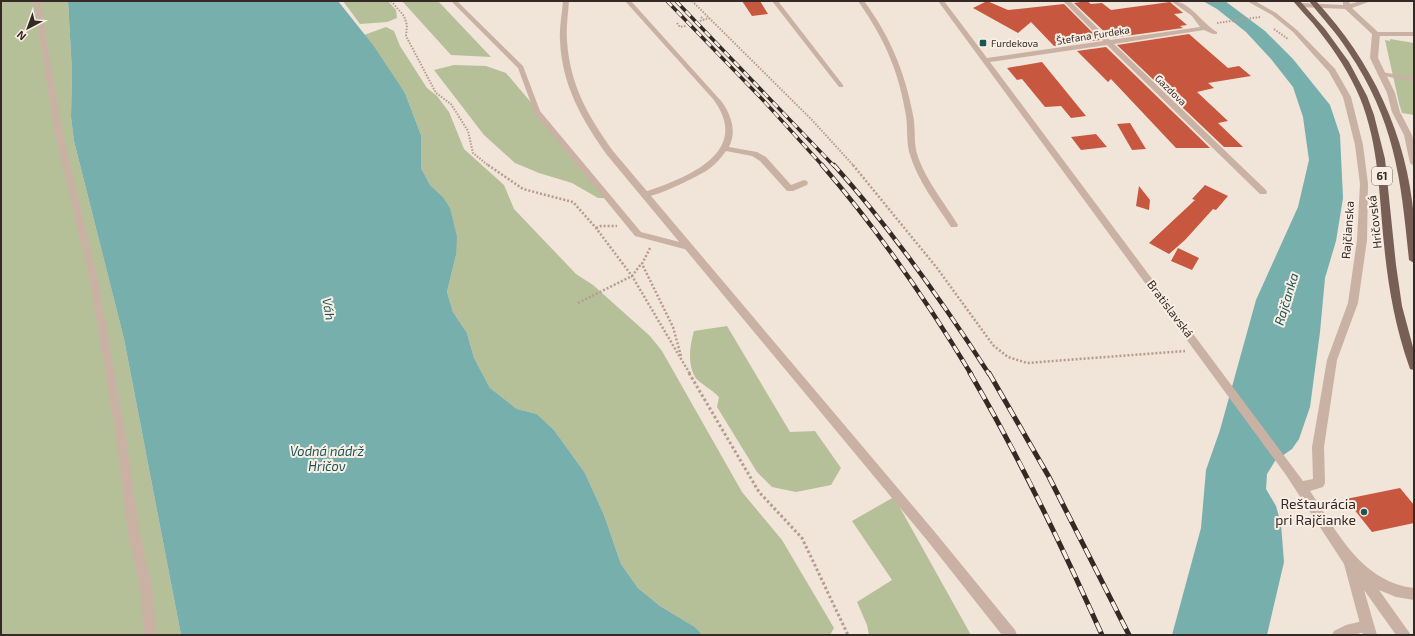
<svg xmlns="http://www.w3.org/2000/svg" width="1415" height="636" font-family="'Exo 2',sans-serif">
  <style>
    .green { fill: #b6c098 }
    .water { fill: #77afad }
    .building { fill: #c8573f }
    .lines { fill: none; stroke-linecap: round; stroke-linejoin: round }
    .path-far2 { stroke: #b59c8e; stroke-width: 2; stroke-dasharray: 1.5 1.5; stroke-linecap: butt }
    .path-far1 { stroke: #b59c8e; stroke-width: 2.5; stroke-dasharray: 2 2; stroke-linecap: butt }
    .path { stroke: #b59c8e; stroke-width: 3; stroke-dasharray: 2.5 2.5; stroke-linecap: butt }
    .lane { fill: #c9b2a4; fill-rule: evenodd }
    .street { fill: #c9b2a4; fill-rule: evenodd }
    .primary { fill: #775f56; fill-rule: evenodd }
    .rail-far2-casing { stroke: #352926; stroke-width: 3.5 }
    .rail-far1-casing { stroke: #352926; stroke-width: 4.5 }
    .rail-casing { stroke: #352926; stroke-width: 5 }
    .rail-far2 { stroke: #f9eee4; stroke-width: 2.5; stroke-dasharray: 7; stroke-linecap: butt }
    .rail-far1 { stroke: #f9eee4; stroke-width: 3; stroke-dasharray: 8; stroke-linecap: butt }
    .rail { stroke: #f9eee4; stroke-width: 3.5; stroke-dasharray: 10; stroke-linecap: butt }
    .poi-dot { fill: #1b5656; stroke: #f9eee4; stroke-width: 1.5 }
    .labels { text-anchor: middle; stroke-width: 4; stroke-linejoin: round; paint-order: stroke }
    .far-street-label { font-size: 10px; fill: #352926; stroke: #f9eee4 }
    .far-poi-label { font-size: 10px; fill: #352926; stroke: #f9eee4; text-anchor: start }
    .shield { fill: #f9eee4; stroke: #70645f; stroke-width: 1 }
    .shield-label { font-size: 11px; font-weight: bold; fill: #352926 }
    .street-label { font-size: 12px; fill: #352926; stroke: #f9eee4 }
    .water-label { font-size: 13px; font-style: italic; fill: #1b5656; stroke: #f9eee4 }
    .near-poi-label { font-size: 14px; fill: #352926; stroke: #f9eee4; text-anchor: end }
  </style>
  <rect width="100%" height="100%" fill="#f1e4d8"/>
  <g class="green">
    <path d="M1,1H68L72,72L71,117L74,141L124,339L181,635H1Z"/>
    <path d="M343,1H388L396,10L397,18L387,22L360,24Z"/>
    <path d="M402,1H438L491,57L451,55Z"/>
    <path d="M386,27L394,31L400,46L427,88L437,96L449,112L464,149L504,185L514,209L576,274L593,285L650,336L662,351L742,492L782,540L834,628L830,635H703L695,627L660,606L638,588L621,564L604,515L585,473L554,430L537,414L517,409L490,388L474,358L467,333L453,312L447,292L456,255L442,196L430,185L421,168V135L405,93L364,35Z"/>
    <path d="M1390,39L1414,43V115L1402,113L1399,103L1385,40L1390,41Z"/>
    <path d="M454,65L486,66L506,73L612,198H598L572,183L539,173L515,163L484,135L434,70Z"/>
    <path d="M727,326L790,432L815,431L841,468L831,485L796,492L772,487L757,472L717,407L719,397C713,390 699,383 695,377C687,363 690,345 694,331Z"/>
    <path d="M894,497L971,635H869L867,625L857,602L892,580L852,521Z"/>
  </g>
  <g class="water">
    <path d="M68,1H338L373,45L405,93L421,135V168L430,185L442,196L450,208L457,237L456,255L447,292L453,312L467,333L474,358L490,388L517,409L537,414L554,430L585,473L604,515L621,564L638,588L660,606L695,627L703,635H181L124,339L74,141L71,117L72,72Z"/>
    <path d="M1203,1H1225L1265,31L1293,59L1330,105L1340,135L1343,198L1336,241L1325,278L1320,332L1310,407L1299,439L1292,449L1275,461L1267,474L1266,489L1276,506L1281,524L1284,562L1267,635H1172L1201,528L1206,470L1220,430L1256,300L1298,207L1309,160L1303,117L1293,87L1271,59L1246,32L1217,9Z"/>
  </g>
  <g class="building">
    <path d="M742,1H760L768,14L752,16Z"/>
    <path d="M987,1L1008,10L1064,4L1100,40L1054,46L1031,22L1018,33L973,8Z"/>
    <path d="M1087,1L1091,4L1102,3L1111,10L1170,2L1183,13L1174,14L1187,25L1180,26L1183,28L1111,38L1074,3Z"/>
    <path d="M1189,34L1228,68L1239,66L1251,76L1208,83L1214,88L1197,92L1228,121L1218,123L1243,147H1224L1117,45Z"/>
    <path d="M1106,47L1210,148H1176L1111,79L1108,82L1077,51Z"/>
    <path d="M1042,62L1086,116L1071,118L1061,106L1045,107L1022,79L1017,80L1007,68Z"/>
    <path d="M1130,123L1146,149L1132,150L1117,124Z"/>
    <path d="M1096,134L1107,147L1081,150L1071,137Z"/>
    <path d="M1205,185L1228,196L1216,210L1213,209L1185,240L1169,254L1149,243L1195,200L1192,199Z"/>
    <path d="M1139,186L1150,200L1149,210L1136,206Z"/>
    <path d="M1178,248L1199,258L1192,270L1171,261Z"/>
    <path d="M1400,488L1414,505V523L1372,532L1346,499Z"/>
  </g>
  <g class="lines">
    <g class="path-far2">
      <path d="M391,1L404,16L407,25L406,36L436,93L451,104L468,131L473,153L489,166"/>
      <path d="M692,1L812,120L854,166"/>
      <path d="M701,17L704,20"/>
      <path d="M700,21L709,18"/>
      <path d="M677,23L680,27L686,26"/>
      <path d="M1217,23L1260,17"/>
      <path d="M1274,29L1288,39"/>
    </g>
    <g class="path-far1">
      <path d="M488,165L523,189L573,202L596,228L632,276L690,374"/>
      <path d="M853,165L937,268L993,345L1008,357L1027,363L1185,351"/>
      <path d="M596,228L601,226H617"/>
      <path d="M650,248L642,264L673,327L681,356"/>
      <path d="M578,303L632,276L641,264"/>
    </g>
    <path class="path" d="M689,373L759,492L802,538L848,635"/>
    <g class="lane">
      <path d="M34,1H40L62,130L98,281L126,437L141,540L152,586L156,635H144L140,586L129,540L116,437L90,281L54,130Z"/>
      <path d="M451,1H457L523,66L540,111L641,232L691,245L692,247L691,249L688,250L635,236L535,114L518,68Z"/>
      <path d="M625,1H631L722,102C731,115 737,131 729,147L757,152L766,157L791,185L804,180L807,181L808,183L807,185L793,191H787L760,161L752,156L726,151C721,158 716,164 709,169C699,176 653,199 642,197L641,195L642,193C683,179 754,154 713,99Z"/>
      <path d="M772,1H778L843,85V87H839Z"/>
      <path d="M858,1H864C890,36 905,72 913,115C916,128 913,143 918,157C927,182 944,202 958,225L957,227H951C936,204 918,181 910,155C906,143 908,129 906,116C899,71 884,38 858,1Z"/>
      <path d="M1414,32V36H1376L1373,34L1376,32Z"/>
      <path d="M1382,72L1414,78V82L1380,75L1379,74Z"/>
      <path d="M1367,620L1371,622L1373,626L1371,630L1354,635H1332L1334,631L1346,625Z"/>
    </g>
    <g class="street">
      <path d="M563,1H569C568,14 566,28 567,41C570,85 588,116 613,151L934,531L1015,630L1017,635H1002L926,539L607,155C582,120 562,85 560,41C559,28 562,14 563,1Z"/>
      <path d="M938,1H944L987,58L1103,41L1063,1H1070L1110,40L1200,27L1192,16L1171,1C1191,1 1201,23 1217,32V34H1213L1204,30L1114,44L1266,190L1267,192L1266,194H1260L1107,45L990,62L1303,481L1313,479L1312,447L1327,360L1348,303L1357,240L1360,184L1355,145L1343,97L1329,72L1293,32L1272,15L1247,1H1255L1276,13L1297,30L1335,69L1351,97L1363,145L1368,184L1367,240L1358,303L1337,360L1324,447L1325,483L1323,487L1310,491C1333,525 1354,569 1396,584C1401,586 1408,587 1414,588V600L1396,597L1379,590L1411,635H1396L1364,590L1377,635H1363L1344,564L1286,475Z"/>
      <path d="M1343,1H1349L1350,4L1361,1H1371L1352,8L1380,34L1378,58L1395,93L1400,112L1412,135L1414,144V166L1410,163L1404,135L1392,112L1387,93L1370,58L1372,34L1345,9L1300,7L1297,5L1300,3L1343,5Z"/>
    </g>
    <g class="primary">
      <path d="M1293,1H1300L1325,29L1349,62L1367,96L1374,115L1385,159L1396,265L1402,306L1414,351V370L1410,369L1409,366C1395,326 1388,286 1384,244C1379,194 1379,145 1360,98C1350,74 1335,51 1319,31C1311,20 1301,11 1293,1Z"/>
      <path d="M1309,1H1316C1372,61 1407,135 1414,218C1415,233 1414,248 1414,263L1409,260C1401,179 1395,121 1348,51C1337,33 1322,18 1309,1Z"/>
    </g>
    <g class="rail-far2-casing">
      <g id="rail-far2">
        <path d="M667,1L762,99L823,166"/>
        <path d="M676,1L834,166"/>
      </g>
    </g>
    <g class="rail-far1-casing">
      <g id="rail-far1">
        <path d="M822,165C878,230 927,301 971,374"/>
        <path d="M834,165C892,230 942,301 989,374"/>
      </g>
    </g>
    <g class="rail-casing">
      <g id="rail">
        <path d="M970,373C1020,458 1062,546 1102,635"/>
        <path d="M989,373L1049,477L1129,635"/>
      </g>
    </g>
    <use href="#rail-far2" class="rail-far2"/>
    <use href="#rail-far1" class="rail-far1"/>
    <use href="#rail" class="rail"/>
  </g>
  <g class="poi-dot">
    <rect x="979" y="39" width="8" height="8" rx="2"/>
    <circle cx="1364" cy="512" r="4"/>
  </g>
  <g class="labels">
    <g class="far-street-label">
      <text transform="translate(1093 35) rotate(-9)" y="4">Štefana Furdeka</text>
      <text transform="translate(1171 90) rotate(44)" y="4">Gazdova</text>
    </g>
    <g class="far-poi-label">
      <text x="991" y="47">Furdekova</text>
    </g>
    <rect class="shield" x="1372" y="167" width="20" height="18" rx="3"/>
    <g class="shield-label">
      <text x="1382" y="180">61</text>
    </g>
    <g class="street-label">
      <text transform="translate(1375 222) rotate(-96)" y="4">Hričovská</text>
      <text transform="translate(1348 230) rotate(-86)" y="4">Rajčianska</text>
      <text transform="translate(1170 309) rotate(53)" y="4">Bratislavská</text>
    </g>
    <g class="water-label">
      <text transform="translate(1286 299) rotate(-73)" y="5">Rajčanka</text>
      <text transform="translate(329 309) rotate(81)" y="5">Váh</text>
      <text x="327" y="456">Vodná nádrž<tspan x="327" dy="15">Hričov</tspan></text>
    </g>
    <g class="near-poi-label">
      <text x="1356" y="509">Reštaurácia<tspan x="1356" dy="16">pri Rajčianke</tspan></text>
    </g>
  </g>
  <rect width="1415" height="636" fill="none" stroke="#352926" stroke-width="4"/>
  <g transform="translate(28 28) rotate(221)" stroke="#f9eee4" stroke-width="3" paint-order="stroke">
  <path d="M0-3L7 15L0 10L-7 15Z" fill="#352926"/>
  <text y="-6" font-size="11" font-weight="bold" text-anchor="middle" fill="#352926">N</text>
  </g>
</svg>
